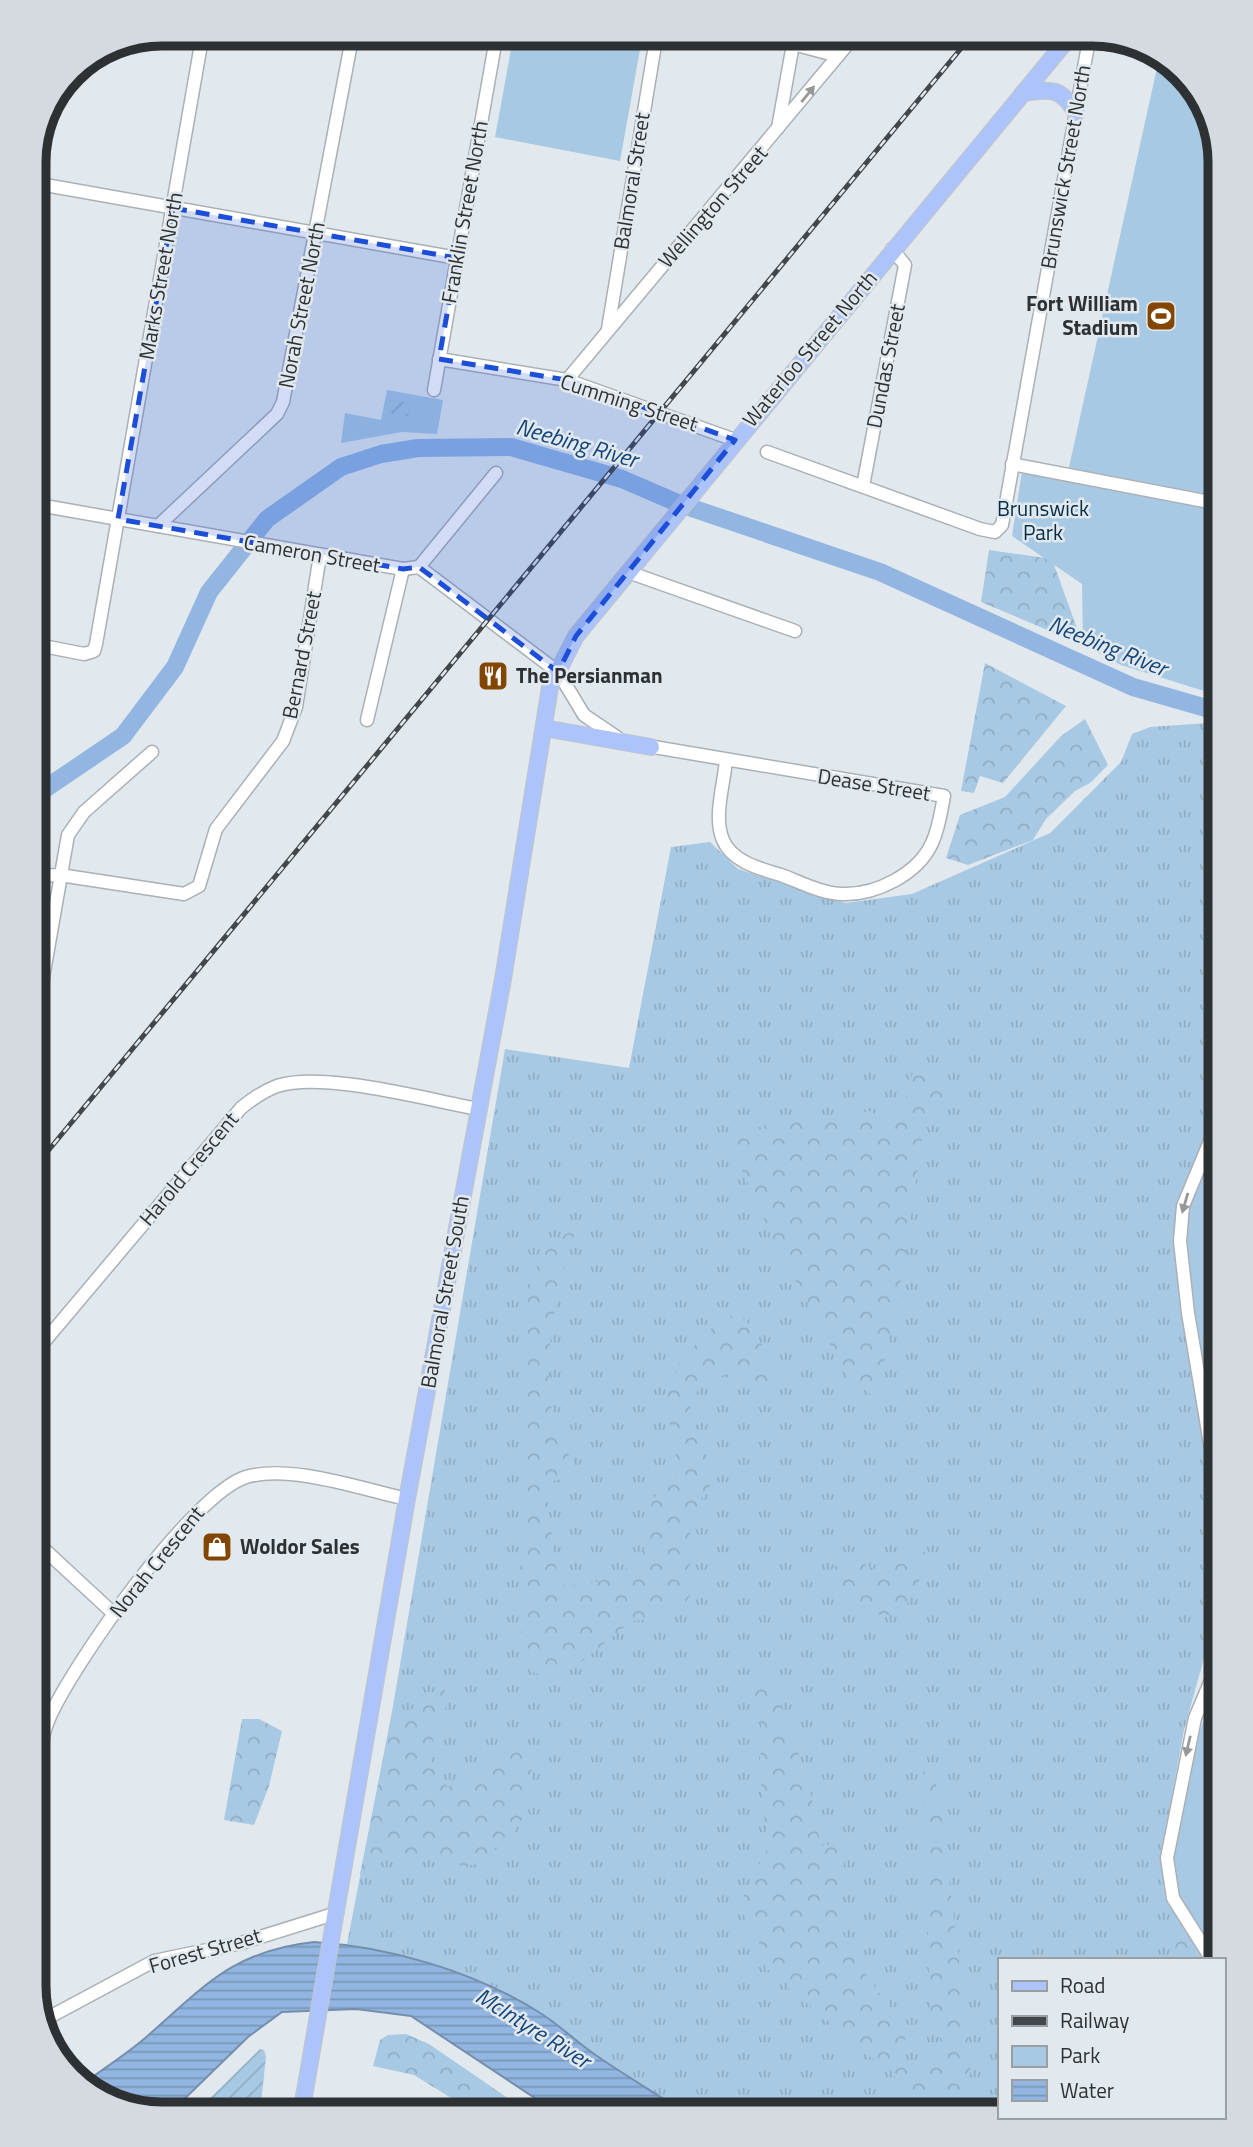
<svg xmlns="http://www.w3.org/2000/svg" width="1253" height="2147" font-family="'Titillium Web',sans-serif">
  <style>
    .grass { fill: url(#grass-tufts) }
    .forest { fill: url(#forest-crowns) }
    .park { fill: #a8c9e3 }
    .garden { fill: url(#garden-furrows) }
    .water { fill: url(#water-rules); stroke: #748ead; stroke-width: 2 }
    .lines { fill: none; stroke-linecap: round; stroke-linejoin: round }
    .river { stroke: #92b6e1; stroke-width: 18 }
    .minor-casing { stroke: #aab0b5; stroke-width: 15 }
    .major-casing { stroke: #c4c5c6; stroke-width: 18 }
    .minor { stroke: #fff; stroke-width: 12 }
    .major { stroke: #acc4f9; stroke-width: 16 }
    .rail-casing { stroke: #434749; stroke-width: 5 }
    .rail { stroke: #e2e9ee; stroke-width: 2.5; stroke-dasharray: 8; stroke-linecap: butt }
    .oneway { fill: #969899 }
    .marked { fill: #1d4ed8; fill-opacity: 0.2; stroke: #1d4ed8; stroke-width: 5; stroke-dasharray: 14 9; stroke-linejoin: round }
    .labels { text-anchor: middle; stroke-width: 5; stroke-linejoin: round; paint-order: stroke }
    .street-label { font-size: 21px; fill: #2e3133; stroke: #e2e9ee }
    .poi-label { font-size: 21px; font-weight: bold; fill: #2e3133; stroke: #e2e9ee; text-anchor: start }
    .park-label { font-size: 21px; fill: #052d46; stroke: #e2e9ee }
    .water-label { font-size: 23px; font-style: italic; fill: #14467b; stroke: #e2e9ee }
    .rim { fill: none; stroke: #2e3133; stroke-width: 9 }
  </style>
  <defs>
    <pattern id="grass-tufts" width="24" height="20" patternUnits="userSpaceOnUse" patternTransform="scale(1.75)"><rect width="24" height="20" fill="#a8c9e3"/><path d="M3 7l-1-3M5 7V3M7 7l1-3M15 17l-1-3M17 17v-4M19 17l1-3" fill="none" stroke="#91adc3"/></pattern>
    <pattern id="forest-crowns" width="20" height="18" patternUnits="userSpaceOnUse" patternTransform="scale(1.75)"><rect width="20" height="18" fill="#a8c9e3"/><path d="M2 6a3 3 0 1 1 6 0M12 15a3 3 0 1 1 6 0" fill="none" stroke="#91adc3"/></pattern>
    <pattern id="garden-furrows" width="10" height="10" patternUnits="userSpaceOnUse" patternTransform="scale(1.75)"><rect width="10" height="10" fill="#a8c9e3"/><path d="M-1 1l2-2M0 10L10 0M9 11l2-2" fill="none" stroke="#91adc3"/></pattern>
    <pattern id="water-rules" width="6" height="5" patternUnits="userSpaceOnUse" patternTransform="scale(1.75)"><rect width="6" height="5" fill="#92b6e1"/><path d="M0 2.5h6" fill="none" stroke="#7895b7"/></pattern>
  </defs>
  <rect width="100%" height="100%" fill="#e2e9ee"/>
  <path class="grass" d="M1209,723L1220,726V1105L1188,1179L1176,1256L1220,1546V1600L1184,1730L1161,1857L1164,1889L1203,1960H999V2114H687L597,2056L538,2011L491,1987L444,1968L347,1944L393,1706L505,1049L629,1068L671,847L710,842L738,869L846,903L912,894L1050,833L1121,762L1132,734L1150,727Z"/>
  <g class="forest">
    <path d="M989,550L1052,559L1083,645L981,602Z"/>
    <path d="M985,663L1066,706L1003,783L980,776L974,793L961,791Z"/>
    <path d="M1085,719L1108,765L1090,783L1075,791L1046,819L1033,840L968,865L946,858L960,815L1005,797L1061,736Z"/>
    <path d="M924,1072L940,1076L948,1088L940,1103L925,1117L905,1260L877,1399L848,1378L775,1243L741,1168L736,1141L763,1128L869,1111L890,1120L902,1113L912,1074Z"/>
    <path d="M578,1223C576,1236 568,1246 566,1258C551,1320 533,1407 574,1462L568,1478L553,1481L547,1497L557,1575L563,1585C592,1587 636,1575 646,1543C650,1529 647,1515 653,1500C658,1490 672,1484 679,1473L665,1397L682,1358L718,1322L731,1316L745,1319C759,1340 788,1375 767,1398L748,1388L731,1374C661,1391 700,1435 717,1478C681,1518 690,1543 692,1593L684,1605L654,1619L632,1621L581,1662L549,1674L534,1673L519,1641L528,1606L519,1586L522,1547V1361L527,1297L540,1257Z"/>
    <path d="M924,1552L929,1556L926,1572L914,1587L904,1612C873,1622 842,1605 831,1575L833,1568L840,1562L861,1563L881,1572L894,1563C906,1566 914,1559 924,1552Z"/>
    <path d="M754,1676L771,1677L808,1780L821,1846L835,1844L846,1856C843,1869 837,1884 836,1898C832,1932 882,2003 908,2026L902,2055L907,2068L931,2056L941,2042L930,2008L923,1760C940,1797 954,1802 945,1844L971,2061L967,2114H907L909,2102L889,2067L841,2041L826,2018L791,1991L783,1977L765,1968L770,1956L762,1952L756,1934L738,1907L768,1848L759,1768L763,1733L756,1707Z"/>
    <path d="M444,1689C457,1727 406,1743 448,1787L526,1741C535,1768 534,1807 515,1830C505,1843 489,1851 478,1864L464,1866L422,1856L383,1859L364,1880L360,1874L392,1716L402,1721L412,1709Z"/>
    <path d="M242,1719H259L282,1731L269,1786L254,1825L224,1820Z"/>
    <path d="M1172,1907L1198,1954L1203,1960H1181C1171,1945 1167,1925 1172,1907Z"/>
    <path d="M406,2034L429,2044L531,2114H477L414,2075L373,2066L380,2040L388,2035Z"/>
  </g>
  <g class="park">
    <path d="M514,33H643L620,161L495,137Z"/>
    <path d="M1160,54L1207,105L1220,162V696L1121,665L1083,645L1082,584L1012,536L1022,471L1066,481Z"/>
    <path d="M387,390L443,400L437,434L402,432L341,443L345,413L381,420Z"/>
    <path d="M1220,1133V1473L1184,1241L1191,1201Z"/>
    <path d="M1220,1675V1960C1201,1941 1176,1904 1174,1877C1171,1854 1178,1830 1182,1808C1191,1759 1201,1721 1220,1675Z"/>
  </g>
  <g class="garden">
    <path d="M391,399L411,403L408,416L389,413Z"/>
    <path d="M260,2049L264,2050L266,2056L260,2114H194Z"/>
  </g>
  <path class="water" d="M314,1942C391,1947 472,1971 537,2011C559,2024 576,2042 597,2056C626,2076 657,2094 687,2114H559L411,2016L356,2009L282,2012L248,2037L170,2113C148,2113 98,2101 83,2084C103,2069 125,2055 144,2039C203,1988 231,1951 314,1942Z"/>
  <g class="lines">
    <path class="river" d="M33,797L123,736L175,667L209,592L267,519L341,467L381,454L418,448L511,447L622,479L680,504L880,572L1133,687L1220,712"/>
    <g class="minor-casing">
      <g id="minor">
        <path d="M730,33L793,44L838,56"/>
        <path d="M778,128L795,33"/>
        <path d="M34,183L457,258"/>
        <path d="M608,329L657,33"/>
        <path d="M439,359L567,380L735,440"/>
        <path d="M567,380L857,33"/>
        <path d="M434,390L497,33"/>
        <path d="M767,452L980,529L995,532L1002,525L1090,34"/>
        <path d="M1012,464L1220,504"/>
        <path d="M863,486L905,265L892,249"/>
        <path d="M33,504L403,569L419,567L558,672L584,715L618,738"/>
        <path d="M158,526L277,414L283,402L353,33"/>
        <path d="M419,567L496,473"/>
        <path d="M628,572L795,631"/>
        <path d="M33,644L84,654L94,651L96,644L203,33"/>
        <path d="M367,720L403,569"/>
        <path d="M642,745L944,796C941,812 939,828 932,843C918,874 876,895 843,894C822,894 800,882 781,875C761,869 732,862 723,840C713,817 724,785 726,760"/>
        <path d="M33,876L60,875L184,894L199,886L216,829L283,741L296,707L320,555"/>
        <path d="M33,1035L68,835L84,812L152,752"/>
        <path d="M33,1355L241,1108C252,1099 264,1091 277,1086C324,1071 428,1100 479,1109"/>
        <path d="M1220,1503L1188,1313L1180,1241L1183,1206L1220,1117"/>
        <path d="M33,1539L113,1613"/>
        <path d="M33,1816C38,1786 37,1749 48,1721C71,1666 192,1494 246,1477C291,1464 361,1489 407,1499"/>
        <path d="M1212,1960L1173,1898L1167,1858L1195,1718L1220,1659"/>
        <path d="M42,2021L154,1961L241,1943L337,1913"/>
      </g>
    </g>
    <g class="major-casing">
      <g id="major">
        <path d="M1023,93C1051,89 1061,87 1076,113"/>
        <path d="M544,728L651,747"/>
        <path d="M301,2114L407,1499L503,979L550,687L576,636L1072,34"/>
      </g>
    </g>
    <use href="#minor" class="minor"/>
    <use href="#major" class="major"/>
    <g class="rail-casing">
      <path id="rail" d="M33,1169L973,34"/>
    </g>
    <use href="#rail" class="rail"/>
  </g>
  <defs><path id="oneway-solid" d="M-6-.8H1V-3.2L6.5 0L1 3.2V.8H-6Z" transform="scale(1.75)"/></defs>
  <g class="oneway">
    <use href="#oneway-solid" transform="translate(808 94) rotate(-51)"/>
    <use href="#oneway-solid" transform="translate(1185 1203) rotate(106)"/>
    <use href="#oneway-solid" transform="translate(1188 1746) rotate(103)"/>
  </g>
  <path class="marked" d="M173,208L457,258L439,359L567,380L735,440L576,636L558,672L419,567L403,569L118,519Z"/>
  <defs>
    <g id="stadium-square" transform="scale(1.575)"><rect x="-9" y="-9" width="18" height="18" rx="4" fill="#824600" stroke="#e2e9ee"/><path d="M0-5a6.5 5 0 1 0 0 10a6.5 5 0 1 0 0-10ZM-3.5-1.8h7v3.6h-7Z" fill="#fff"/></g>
    <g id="restaurant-square" transform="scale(1.575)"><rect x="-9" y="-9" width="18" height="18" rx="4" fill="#824600" stroke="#e2e9ee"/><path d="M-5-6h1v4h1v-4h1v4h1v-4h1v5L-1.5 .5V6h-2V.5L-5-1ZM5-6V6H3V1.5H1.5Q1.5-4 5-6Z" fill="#fff"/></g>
    <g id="shop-square" transform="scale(1.575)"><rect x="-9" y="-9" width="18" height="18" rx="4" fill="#824600" stroke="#e2e9ee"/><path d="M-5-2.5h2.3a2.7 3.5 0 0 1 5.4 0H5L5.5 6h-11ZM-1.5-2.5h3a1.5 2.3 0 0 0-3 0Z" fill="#fff"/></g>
  </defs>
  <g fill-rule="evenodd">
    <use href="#stadium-square" x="1161" y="316"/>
    <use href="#restaurant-square" x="493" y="676"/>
    <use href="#shop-square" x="217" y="1547"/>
  </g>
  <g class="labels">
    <g class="street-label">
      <text transform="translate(1066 167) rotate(-80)" y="7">Brunswick Street North</text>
      <text transform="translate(632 181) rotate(-81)" y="7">Balmoral Street</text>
      <text transform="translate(713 207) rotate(-49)" y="7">Wellington Street</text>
      <text transform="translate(465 212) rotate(-80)" y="7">Franklin Street North</text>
      <text transform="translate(161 276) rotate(-80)" y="7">Marks Street North</text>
      <text transform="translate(302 305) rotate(-79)" y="7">Norah Street North</text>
      <text transform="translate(810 349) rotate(-50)" y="7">Waterloo Street North</text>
      <text transform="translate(886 366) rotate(-79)" y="7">Dundas Street</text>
      <text transform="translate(629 403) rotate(18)" y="7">Cumming Street</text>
      <text transform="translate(312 554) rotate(10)" y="7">Cameron Street</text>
      <text transform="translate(302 655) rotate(-79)" y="7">Bernard Street</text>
      <text transform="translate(874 785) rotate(9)" y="7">Dease Street</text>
      <text transform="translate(189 1169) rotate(-50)" y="7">Harold Crescent</text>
      <text transform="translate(445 1292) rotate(-80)" y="7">Balmoral Street South</text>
      <text transform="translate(157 1562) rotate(-51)" y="7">Norah Crescent</text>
      <text transform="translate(205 1951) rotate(-16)" y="7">Forest Street</text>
    </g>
    <g class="poi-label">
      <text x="1138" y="311" text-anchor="end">Fort William<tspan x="1138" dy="24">Stadium</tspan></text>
      <text x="516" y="683">The Persianman</text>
      <text x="240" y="1554">Woldor Sales</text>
    </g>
    <g class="park-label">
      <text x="1043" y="516">Brunswick<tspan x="1043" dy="24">Park</tspan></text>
    </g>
    <g class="water-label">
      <text transform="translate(577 443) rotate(16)" y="8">Neebing River</text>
      <text transform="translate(1108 646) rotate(22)" y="8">Neebing River</text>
      <text transform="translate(533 2028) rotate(32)" y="8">McIntyre River</text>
    </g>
  </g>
  <path d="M0 0H1253V2147H0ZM162 46H1092A116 116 0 0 1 1208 162V1986A116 116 0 0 1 1092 2102H162A116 116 0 0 1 46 1986V162A116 116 0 0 1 162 46Z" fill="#d4dadf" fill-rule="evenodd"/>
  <path class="rim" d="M162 46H1092A116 116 0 0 1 1208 162V1986A116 116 0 0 1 1092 2102H162A116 116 0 0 1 46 1986V162A116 116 0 0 1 162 46Z"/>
  <rect x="998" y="1958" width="228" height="161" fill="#e2e9ee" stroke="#9a9fa3" stroke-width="2"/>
  <rect x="1012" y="1981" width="35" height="10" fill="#acc4f9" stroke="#9a9fa3" stroke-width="2"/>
  <text x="1060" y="1993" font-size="21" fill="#2e3133">Road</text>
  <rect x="1012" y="2016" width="35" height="10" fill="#434749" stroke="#9a9fa3" stroke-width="2"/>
  <text x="1060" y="2028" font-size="21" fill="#2e3133">Railway</text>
  <rect x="1012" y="2046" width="35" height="21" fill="#a8c9e3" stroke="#9a9fa3" stroke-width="2"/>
  <text x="1060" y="2063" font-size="21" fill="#2e3133">Park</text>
  <rect x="1012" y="2080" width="35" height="21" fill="url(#water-rules)" stroke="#9a9fa3" stroke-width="2"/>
  <text x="1060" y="2098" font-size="21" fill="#2e3133">Water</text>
</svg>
